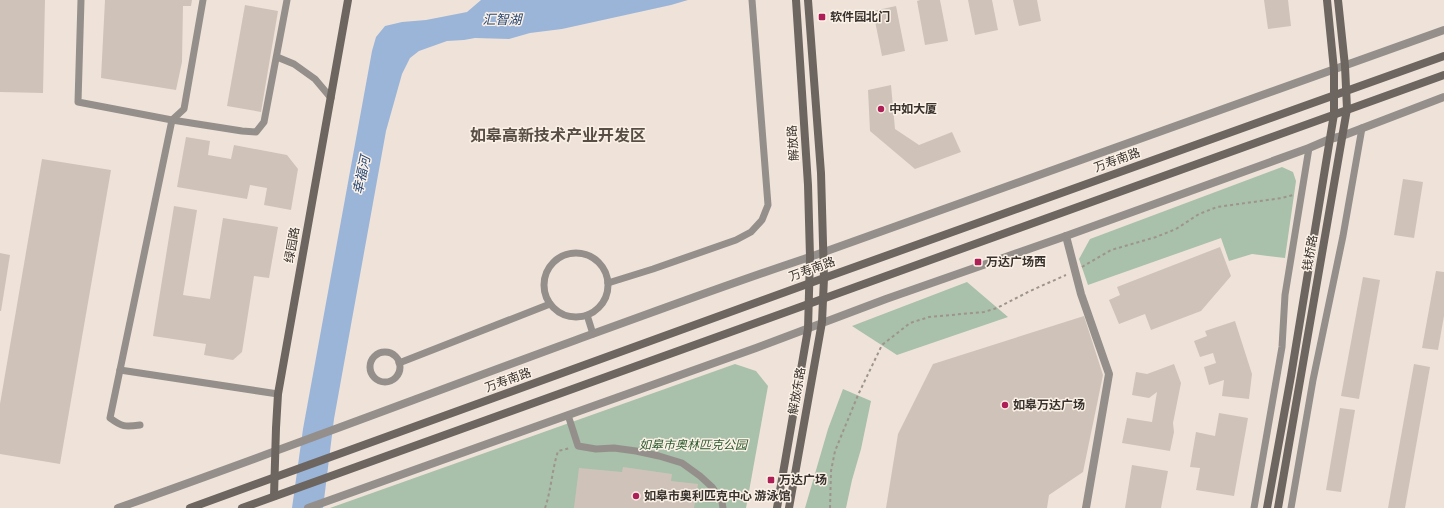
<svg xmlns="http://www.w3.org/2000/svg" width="1444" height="508" font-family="Literata,'Noto Sans SC',serif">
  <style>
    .green { fill: #a9c0aa }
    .water { fill: #9bb5d9 }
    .building { fill: #cfc3b9 }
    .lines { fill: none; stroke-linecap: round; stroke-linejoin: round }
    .path { stroke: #9d948d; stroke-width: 2; stroke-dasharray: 3 3; stroke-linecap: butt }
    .lane { stroke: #948f8b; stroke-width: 7 }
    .street { stroke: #948f8b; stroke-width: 8 }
    .secondary { stroke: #6d6660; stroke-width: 8 }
    .poi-dot { fill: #ae1f57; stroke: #fcf1e6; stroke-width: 1.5 }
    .labels { text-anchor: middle; stroke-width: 3; stroke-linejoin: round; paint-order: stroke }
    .poi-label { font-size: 12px; font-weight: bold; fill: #37322e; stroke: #fcf1e6; text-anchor: start }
    .street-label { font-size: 12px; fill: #37322e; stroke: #fcf1e6 }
    .park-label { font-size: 12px; font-style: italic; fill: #295a2e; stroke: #fcf1e6 }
    .water-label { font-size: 13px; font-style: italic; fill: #274978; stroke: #fcf1e6 }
    .district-label { font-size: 16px; font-weight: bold; fill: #584e46; stroke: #fcf1e6 }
  </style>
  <rect width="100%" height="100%" fill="#efe3d9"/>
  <g class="green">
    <path d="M1282,167L1293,172L1296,181L1285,258L1252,254L1229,261L1221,238L1088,285L1079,259L1090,239Z"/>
    <path d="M967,282L1008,317L897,355L852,326Z"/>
    <path d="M735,364L756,371L768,386L746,508H330Z"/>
    <path d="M843,389L871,401L861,449L852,480L846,508H805L828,429Z"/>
  </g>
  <path class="water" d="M481,0H688L671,5L562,29L530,33L509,39L475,38L464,40L447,41L419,51L410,58L402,74L386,131L334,419L323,508H292L303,429L372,51L376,37L385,26L402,22L426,20L467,12Z"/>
  <g class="building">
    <path d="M0,0H45L43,93L0,92Z"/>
    <path d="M105,0H192L191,6H183L182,62L176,90L101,78Z"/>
    <path d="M920,0H940L948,41L925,45L917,1Z"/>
    <path d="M968,0H992L998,30L975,35Z"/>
    <path d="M1013,0H1037L1041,21L1019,26Z"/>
    <path d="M1264,0H1288L1291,26L1268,29Z"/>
    <path d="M245,5L278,11L261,112L227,106Z"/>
    <path d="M896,6L905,51L882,56L873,11Z"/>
    <path d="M891,85L895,129L919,145L952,132L961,152L915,169L870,131L868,90Z"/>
    <path d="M186,137L210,141L208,155L231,159L234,145L287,155L298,169L291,210L264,205L267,188L250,185L247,199L177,187Z"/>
    <path d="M42,159L111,170L60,464L0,454V404Z"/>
    <path d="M1403,179L1423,182L1414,238L1394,235Z"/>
    <path d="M174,206L197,210L183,295L210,299L223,218L278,227L269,278L254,276L242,352L233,360L204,355L206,344L153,336Z"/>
    <path d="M1220,247L1231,276L1201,311L1151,330L1145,314L1119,324L1109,300L1120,295L1117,287Z"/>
    <path d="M0,253L10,255L1,311H0Z"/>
    <path d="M1436,271L1444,272V316L1438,350L1422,348Z"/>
    <path d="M1363,277L1380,280L1359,399L1341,396Z"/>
    <path d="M1084,316L1103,375L1083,472L1049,495L1047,508H886L898,434L933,364Z"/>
    <path d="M1235,321L1252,374L1249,399L1222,396L1224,380L1209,385L1204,367L1216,363L1213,353L1200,357L1194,341L1207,336L1205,331Z"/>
    <path d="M1174,364L1181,383L1173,423L1174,432L1170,451L1122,443L1127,418L1152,422L1157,392L1149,398L1132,395L1136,372L1147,374Z"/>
    <path d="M1414,364L1430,367L1405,508H1388Z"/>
    <path d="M1340,408L1355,410L1341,492L1326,490Z"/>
    <path d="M1219,413L1248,418L1234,496L1196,490L1200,468L1190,467L1196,432L1215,436Z"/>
    <path d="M1132,465L1168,471L1161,508H1125Z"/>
    <path d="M623,467L672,474L671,481L698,484L694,508H574L579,468L622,472Z"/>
  </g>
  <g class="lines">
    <g class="path">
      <path d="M1082,267L1111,250L1156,237L1176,229L1199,214L1217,207L1282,198L1293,195"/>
      <path d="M545,508C551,491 552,470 558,451L570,448"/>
      <path d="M830,508L831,471L835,451L858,395L882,345L910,323L929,317L984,312L997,308L1030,291L1066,275"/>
    </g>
    <g class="lane">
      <path d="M81,0L78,102L172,120L242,131L256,132L264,122L287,0"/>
      <path d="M277,57L294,64L315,79L331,98"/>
      <circle cx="576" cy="285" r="32"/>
      <path d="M608,283L653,269L736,240L751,232L762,220L768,205L752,0"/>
      <path d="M587,315L593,334"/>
      <circle cx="385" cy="367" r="15"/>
      <path d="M399,363L550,304"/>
      <path d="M120,370L278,394"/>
      <path d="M568,415L578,446L596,449L614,448L636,451L659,456L682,463L700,476L712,487L722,502L723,508"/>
      <path d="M140,425C125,427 122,427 110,418L172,120L184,109L203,0"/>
      <path d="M1254,508L1282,347L1285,295L1309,148"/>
      <path d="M1291,508L1313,380L1343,236L1362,128"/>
    </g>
    <g class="street">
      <path d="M1066,236L1081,294L1109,374L1086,508"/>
      <path d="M118,508C271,454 423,396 576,340C654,312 731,283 810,257L1444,30"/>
      <path d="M308,508L756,348L886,299L1066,236L1309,148L1330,139L1342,136L1444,97"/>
    </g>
    <g class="secondary">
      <path d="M274,496L276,428L278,394L348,0"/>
      <path d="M190,508L824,278L1444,56"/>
      <path d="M242,508L1444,75"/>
      <path d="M777,508L808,329L810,257L808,185L796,0"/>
      <path d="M789,508L822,322L824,278L821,173L808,0"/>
      <path d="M1267,508L1291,376L1334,114V70L1327,0"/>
      <path d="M1278,508L1347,109L1345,66L1338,0"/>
    </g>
  </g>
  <g class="poi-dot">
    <rect x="818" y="13" width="8" height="8" rx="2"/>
    <circle cx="881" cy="109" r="4"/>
    <rect x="974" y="258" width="8" height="8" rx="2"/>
    <circle cx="1005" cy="405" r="4"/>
    <rect x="767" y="476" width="8" height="8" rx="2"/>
    <circle cx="636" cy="496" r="4"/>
  </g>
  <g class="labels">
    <g class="poi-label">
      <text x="830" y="21">软件园北门</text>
      <text x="889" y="113">中如大厦</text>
      <text x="986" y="266">万达广场西</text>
      <text x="1013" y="409">如皋万达广场</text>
      <text x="779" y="484">万达广场</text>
      <text x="644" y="500">如皋市奥利匹克中心 游泳馆</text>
    </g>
    <g class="street-label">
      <text transform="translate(793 143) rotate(-94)" y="4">解放路</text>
      <text transform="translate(1117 160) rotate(-20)" y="4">万寿南路</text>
      <text transform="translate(292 245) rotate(-80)" y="4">绿园路</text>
      <text transform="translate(1310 253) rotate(-80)" y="4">钱桥路</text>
      <text transform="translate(812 269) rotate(-20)" y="4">万寿南路</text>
      <text transform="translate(508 380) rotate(-20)" y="4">万寿南路</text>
      <text transform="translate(797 391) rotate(-80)" y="4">解放东路</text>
    </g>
    <g class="park-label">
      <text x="693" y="449">如皋市奥林匹克公园</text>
    </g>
    <g class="water-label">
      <text x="502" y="24">汇智湖</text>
      <text transform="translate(361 175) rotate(-78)" y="5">幸福河</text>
    </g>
    <g class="district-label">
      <text x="558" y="141">如皋高新技术产业开发区</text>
    </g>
  </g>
</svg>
